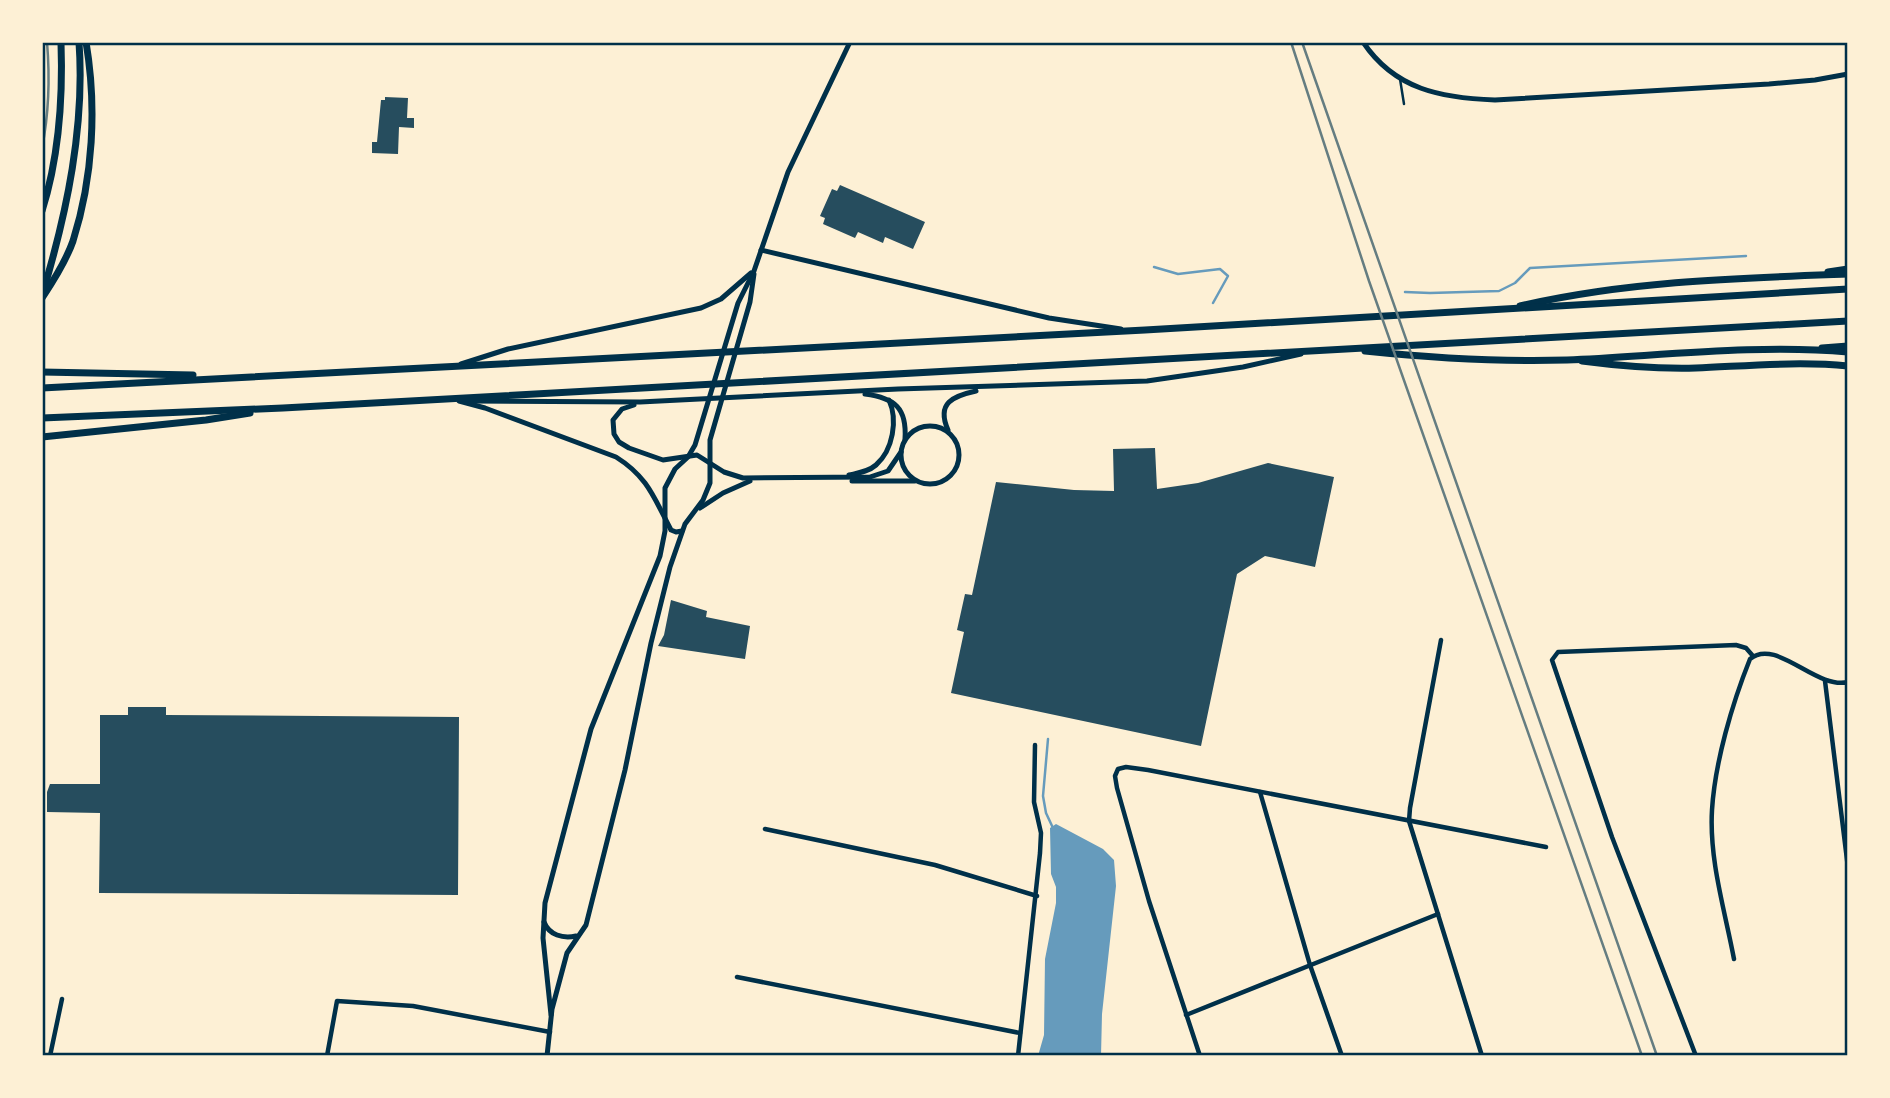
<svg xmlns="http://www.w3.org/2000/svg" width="1890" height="1098" font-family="Roboto,sans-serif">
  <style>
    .water { fill: #669bbc }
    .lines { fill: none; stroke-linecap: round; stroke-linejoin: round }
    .stream { stroke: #669bbc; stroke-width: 2.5 }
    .building { fill: #264d5e }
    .service { stroke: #003049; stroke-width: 2.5 }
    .minor { stroke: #003049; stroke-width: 4.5 }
    .tertiary { stroke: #003049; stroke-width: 5 }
    .primary { stroke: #003049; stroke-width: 7 }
    .trunk { stroke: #003049; stroke-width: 7 }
    .rail { stroke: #657d81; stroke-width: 2.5 }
    .neatline { fill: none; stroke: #003049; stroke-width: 2.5 }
  </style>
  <rect width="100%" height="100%" fill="#fdf0d5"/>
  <path class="water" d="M1056,824L1103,849L1114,860L1116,886L1102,1014L1101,1056H1038L1044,1035L1045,959L1056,903V887L1051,874L1050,828Z"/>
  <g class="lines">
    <g class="stream">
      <path d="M1154,267L1178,274L1220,269L1228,276L1213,303"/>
      <path d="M1405,292L1430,293L1499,291L1515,283L1530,268L1746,256"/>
      <path d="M1048,739L1043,796L1046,813L1053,828"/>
    </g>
  </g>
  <g class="building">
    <path d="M385,97L408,98L407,118H414V128L399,127L398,154L372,153V142H377L381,100H385Z"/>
    <path d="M840,185L925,222L913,249L885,237L883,243L858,232L855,238L823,224L825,218L820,216L832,189L837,191Z"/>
    <path d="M1155,448L1157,489L1198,483L1268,463L1334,477L1315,567L1265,556L1237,574L1201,746L951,693L964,632L957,630L965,594L972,595L996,482L1074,490L1114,491L1113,449Z"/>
    <path d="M671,600L707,611L706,617L750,626L745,659L658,646L664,635Z"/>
    <path d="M128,707H166V715L459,717L458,895L99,893L100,813L47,812V792L50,784H100V715H128Z"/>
  </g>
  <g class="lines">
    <path class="service" d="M1400,79L1404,104"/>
    <g class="minor">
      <path d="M1441,640L1410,808L1409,821L1482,1056"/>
      <path d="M1825,681L1848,868"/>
      <path d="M1260,792L1310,965L1342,1056"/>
      <path d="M765,829L935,865L1037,896"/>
      <path d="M1734,959C1725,911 1709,860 1712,810C1715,762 1732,704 1750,659C1776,637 1816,690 1848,682"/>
      <path d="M737,977L1020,1033"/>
      <path d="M1186,1015L1438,914"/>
      <path d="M50,1056L62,999"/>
      <path d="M327,1056L337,1001L413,1006L550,1032"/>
      <path d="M1018,1056L1040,853L1041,833L1034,802L1035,745"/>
      <path d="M1200,1056L1149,901L1117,788L1115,776L1118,769L1126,767L1148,770L1546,847"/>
      <path d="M1696,1056L1612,837L1552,660L1558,652L1736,645L1746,648L1753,656"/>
    </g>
    <g class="tertiary">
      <path d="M1363,42C1395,90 1442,98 1495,100L1769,84L1815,80L1848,74"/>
      <path d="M761,250L1049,318L1121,329"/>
      <path d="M461,364L508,349L701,308L721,299L751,273"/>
      <path d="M865,394C895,398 907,408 905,439"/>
      <path d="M459,401L485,408L616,457C648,477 654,498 671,530L676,532L682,531"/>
      <path d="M470,401L640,402L898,389L1147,381L1243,367L1301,354"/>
      <path d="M634,405L622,409L613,420L614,434L619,442L629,448L663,460L697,455L724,472L743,478L870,477L888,471L901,452"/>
      <circle cx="930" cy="455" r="29"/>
      <path d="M948,430C936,403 953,396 976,391"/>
      <path d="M849,475C858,473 868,472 876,465C893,450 898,420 889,400"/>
      <path d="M852,481H915"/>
      <path d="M700,508L723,493L750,481"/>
      <path d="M544,922C549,935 563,939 576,936"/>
      <path d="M551,1015L543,938L545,903L591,729L660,556L665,531V488L675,469L688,457L695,445L738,303L754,271L788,172L850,42"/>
      <path d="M547,1056L552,1009L567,953L586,925L625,770L651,643L670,567L685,524L703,500L710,483V440L750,302L754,274"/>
    </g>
    <g class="primary">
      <path d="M42,211C59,157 63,98 61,42"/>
      <path d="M1828,272L1848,269"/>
      <path d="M43,292C67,212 85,126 79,42"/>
      <path d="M42,298C54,280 66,261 73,241C93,178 97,107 86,42"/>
      <path d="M1822,348L1848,346"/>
      <path d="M1582,361C1620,366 1658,369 1696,368C1746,366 1798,361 1848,366"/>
    </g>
    <g class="trunk">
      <path d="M1520,306C1627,281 1738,278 1848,274"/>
      <path d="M1365,351C1432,358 1499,362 1567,360C1658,356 1757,344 1848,352"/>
      <path d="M42,372L193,375"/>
      <path d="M42,388L1145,330L1848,289"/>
      <path d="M42,418L283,408L1848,321"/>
      <path d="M42,437L206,420L250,413"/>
    </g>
    <g class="rail">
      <path d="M1291,42L1369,281L1642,1056"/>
      <path d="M1302,42L1657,1056"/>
      <path d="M42,148C49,113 50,78 47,42"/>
    </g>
  </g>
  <rect width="1890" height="1098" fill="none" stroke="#fdf0d5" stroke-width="88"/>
  <rect x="44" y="44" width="1802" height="1010" class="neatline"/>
</svg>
